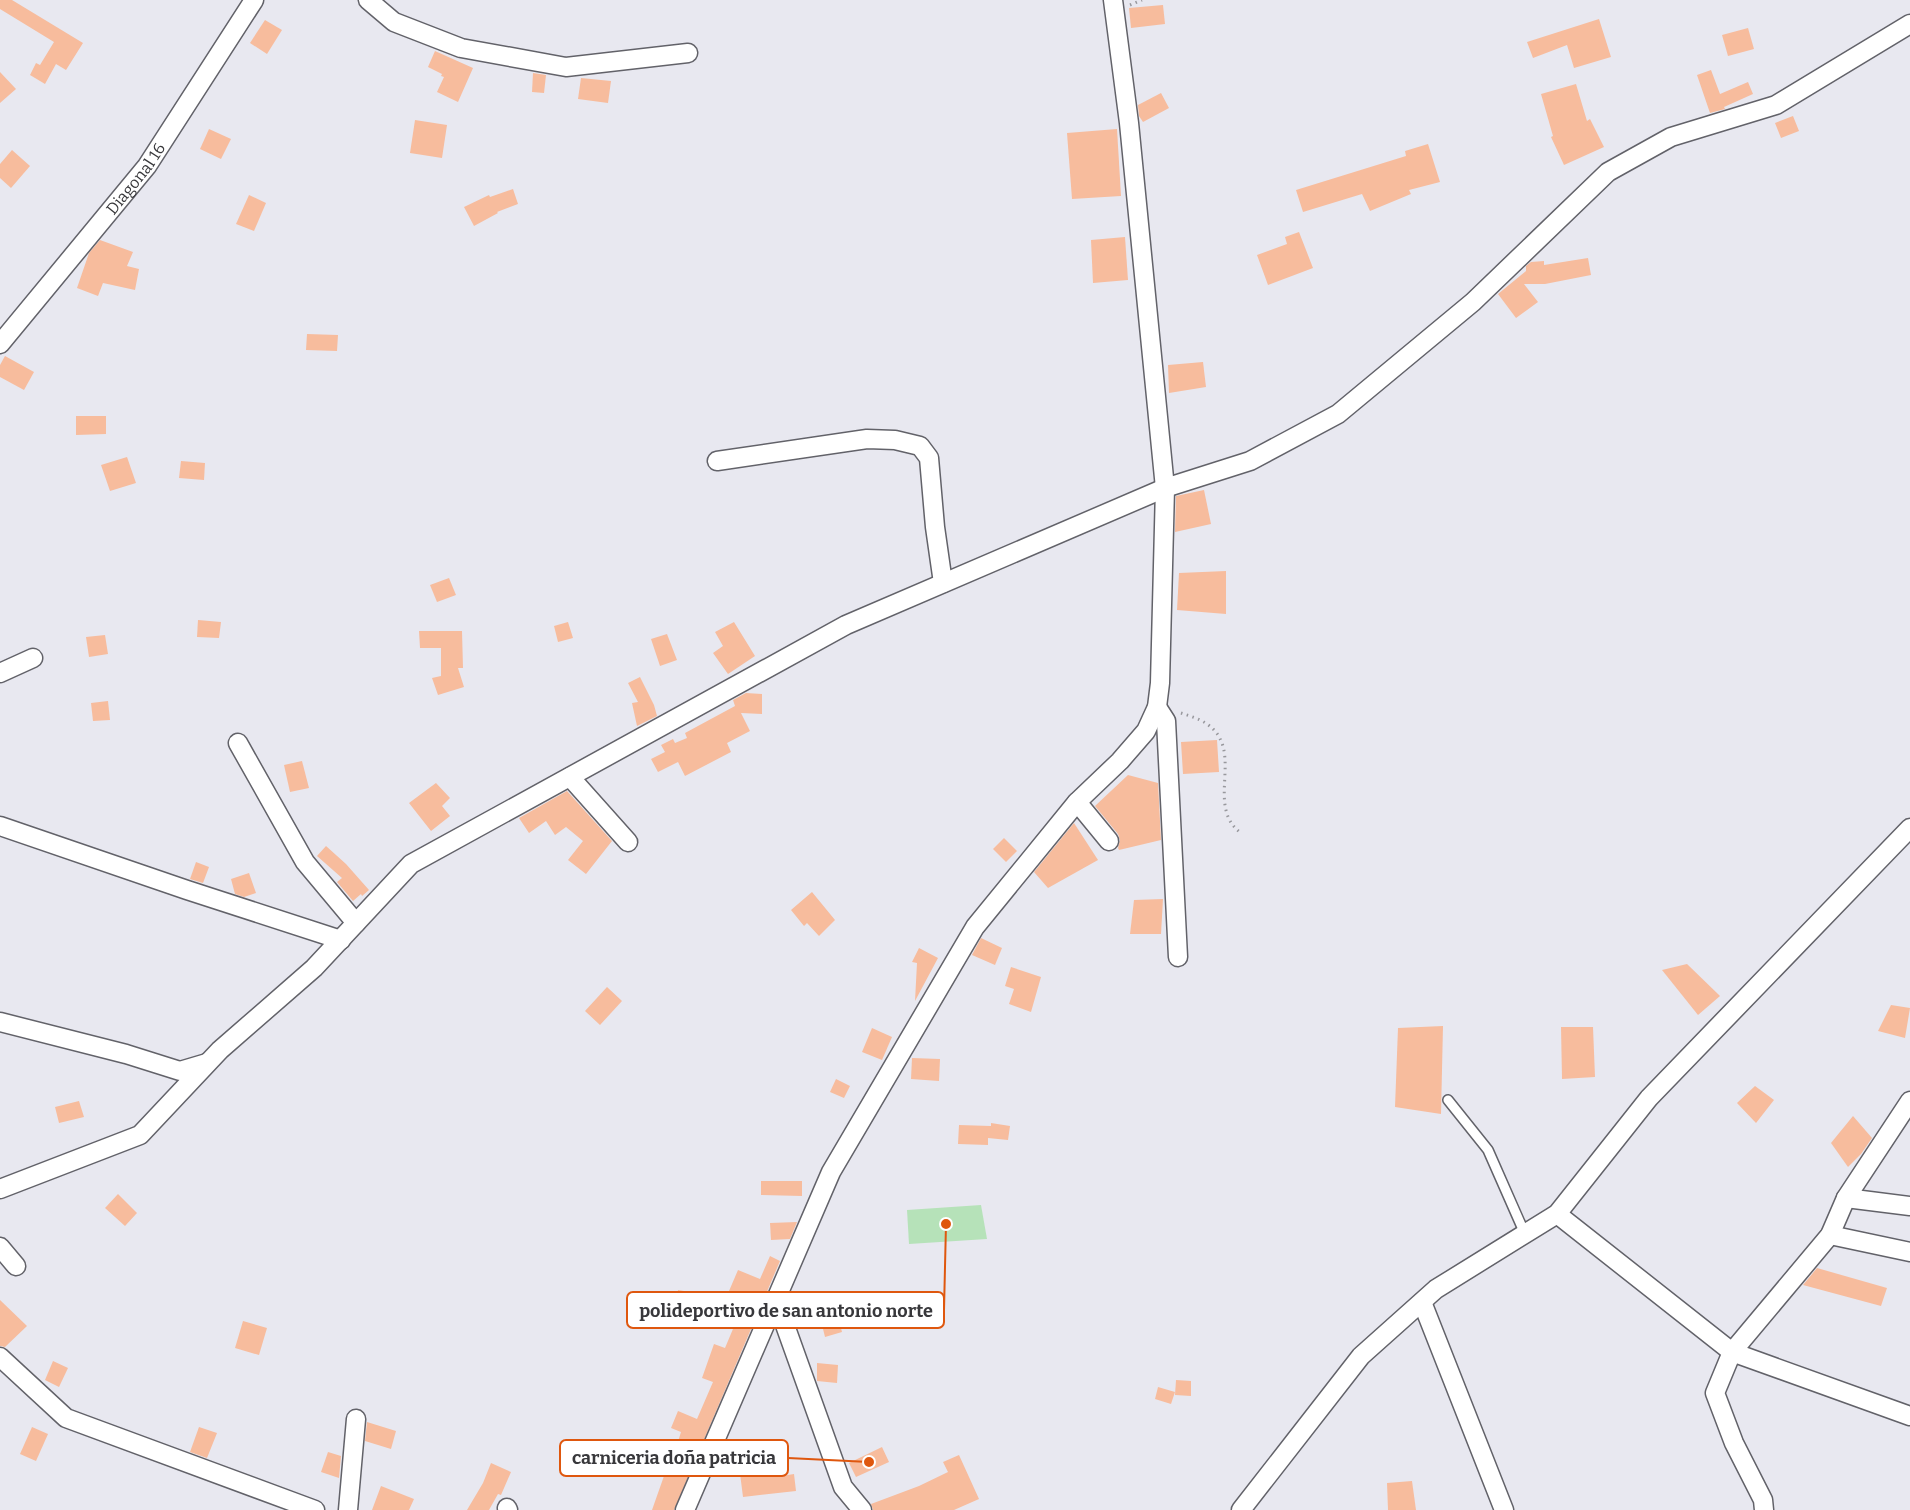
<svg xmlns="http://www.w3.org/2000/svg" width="1910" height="1510" font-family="Bitter,serif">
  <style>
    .green { fill: #b6e2b9 }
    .building { fill: #f7bc9d }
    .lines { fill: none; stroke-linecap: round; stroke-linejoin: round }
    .lane-casing { stroke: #626269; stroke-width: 12 }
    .street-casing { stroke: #626269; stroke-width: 21 }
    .path { stroke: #98989d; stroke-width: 3; stroke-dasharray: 1.5 4.5; stroke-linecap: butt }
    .lane { stroke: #fff; stroke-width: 9 }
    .street { stroke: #fff; stroke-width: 18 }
    .labels { text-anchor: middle; stroke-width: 6; stroke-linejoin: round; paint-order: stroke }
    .street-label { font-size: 16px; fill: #38383b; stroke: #fff }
    .leader { fill: none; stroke: #df570e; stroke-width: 2 }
    .callout-dot { fill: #df570e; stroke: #fff; stroke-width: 2 }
    .callout { fill: #fff; stroke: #df570e; stroke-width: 2 }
    .callout-label { font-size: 18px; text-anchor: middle; font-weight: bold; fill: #38383b }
  </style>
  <rect width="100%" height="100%" fill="#e8e8f0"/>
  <path class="green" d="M981,1205L987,1239L909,1244L907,1210Z"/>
  <g class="building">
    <path d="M0,0H12L83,43L66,70L56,64L45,84L30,75L36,63L40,65L54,42L0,9Z"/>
    <path d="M1163,5L1165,24L1131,28L1129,8Z"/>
    <path d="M1599,19L1611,57L1574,68L1567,45L1533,58L1527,42Z"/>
    <path d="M265,20L282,30L267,54L250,43Z"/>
    <path d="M1748,28L1754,49L1728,56L1722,35Z"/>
    <path d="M435,51L473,68L458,102L437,92L444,77L441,76L442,74L428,67Z"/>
    <path d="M1711,70L1720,94L1748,82L1753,94L1724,107L1725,109L1710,113L1697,75Z"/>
    <path d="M0,72L16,89L0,103Z"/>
    <path d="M533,73L546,75L544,93L532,92Z"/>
    <path d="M581,78L611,81L608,103L578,99Z"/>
    <path d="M1576,84L1587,121L1590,119L1604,147L1564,165L1551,137L1553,136L1541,94Z"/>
    <path d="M1161,93L1169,108L1143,122L1139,116L1138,105Z"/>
    <path d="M1793,116L1799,131L1781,138L1775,123Z"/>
    <path d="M415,120L447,125L442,158L410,153Z"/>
    <path d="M209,129L231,139L221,159L200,149Z"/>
    <path d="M1117,129L1121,196L1072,199L1067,133Z"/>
    <path d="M1428,144L1440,182L1409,190L1411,194L1370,211L1362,194L1303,212L1296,190L1406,156L1405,151Z"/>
    <path d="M12,150L30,166L11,188L0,178V164Z"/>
    <path d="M513,189L518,204L497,212L498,213L474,226L464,207L489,195L490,197Z"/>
    <path d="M249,195L266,203L254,231L236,224Z"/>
    <path d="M1299,232L1313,268L1268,285L1257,255L1287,244L1285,237Z"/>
    <path d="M1125,237L1128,280L1093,283L1091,240Z"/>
    <path d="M100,240L133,252L127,266L139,269L135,290L103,283L98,296L77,288L89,253Z"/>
    <path d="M1588,258L1591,275L1545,284H1524L1538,302L1516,318L1498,294L1526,271V266L1531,262L1544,261V265Z"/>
    <path d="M307,334L338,335L337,351L306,350Z"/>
    <path d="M5,356L34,372L24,390L0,377V365Z"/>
    <path d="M1203,362L1206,387L1169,393L1168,365Z"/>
    <path d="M76,416H106V434L76,435Z"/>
    <path d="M127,457L136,483L110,491L101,465Z"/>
    <path d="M181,461L205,463L204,480L179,478Z"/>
    <path d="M1204,490L1211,524L1175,532L1176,496Z"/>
    <path d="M1226,571V614L1177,610L1179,573Z"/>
    <path d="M449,578L456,595L437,602L430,585Z"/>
    <path d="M198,620L221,622L219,638L197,637Z"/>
    <path d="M568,622L573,638L558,642L554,626Z"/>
    <path d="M734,622L755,656L728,674L713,653L723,646L715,632Z"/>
    <path d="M419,631H462L463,668H458L464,687L438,695L432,678L441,676V648H420Z"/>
    <path d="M667,634L677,660L660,666L651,639Z"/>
    <path d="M105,635L108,654L89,657L86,637Z"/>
    <path d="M640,677L654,705L657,716L637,726L632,703L638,702L628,683Z"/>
    <path d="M746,693L762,694V714L741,713L750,731L727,743L731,752L685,776L678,762L658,772L651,759L665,752L661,745L673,739L675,743L687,738L685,733L735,706L733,700Z"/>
    <path d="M108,701L110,720L93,721L91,703Z"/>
    <path d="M1217,740L1219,772L1183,774L1181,742Z"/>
    <path d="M302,761L309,788L290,792L284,765Z"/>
    <path d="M1128,775L1158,783L1161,840L1119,850L1118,848L1120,840L1118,834L1095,806Z"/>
    <path d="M436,783L450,798L442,806L450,816L431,831L409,803Z"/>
    <path d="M567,791L612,841L586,874L568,860L583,841L566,827L555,835L546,821L529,833L519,818Z"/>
    <path d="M1074,823L1098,860L1048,888L1034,872Z"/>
    <path d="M1004,838L1017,851L1006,862L993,849Z"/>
    <path d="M326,846L346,864L369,890L362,896L361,894L353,901L337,882L342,878L317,856Z"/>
    <path d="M196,862L209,867L203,883L190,879Z"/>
    <path d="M249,873L256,893L244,897L235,894L231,879Z"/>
    <path d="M812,892L835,920L819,936L807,923L804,926L791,910Z"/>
    <path d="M1163,899L1161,934H1130L1134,900Z"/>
    <path d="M981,938L1002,948L995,965L972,955Z"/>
    <path d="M919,948L938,958L915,1001L917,963L912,962Z"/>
    <path d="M1687,964L1720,996L1698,1015L1662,970Z"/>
    <path d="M1011,967L1041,977L1031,1012L1009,1004L1014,989L1005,986Z"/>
    <path d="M607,987L622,1001L600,1025L585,1011Z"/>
    <path d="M1891,1005L1910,1008L1905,1038L1878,1031Z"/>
    <path d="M1443,1026L1441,1114L1395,1107L1398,1028Z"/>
    <path d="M1561,1027H1593L1595,1077L1562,1079Z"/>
    <path d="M872,1028L892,1037L882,1060L862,1052Z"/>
    <path d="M912,1058L940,1059L939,1081L911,1079Z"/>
    <path d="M836,1079L850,1086L844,1098L830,1092Z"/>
    <path d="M1755,1086L1774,1100L1756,1123L1737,1103Z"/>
    <path d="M79,1101L84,1117L59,1123L55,1107Z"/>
    <path d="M1853,1116L1872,1138L1861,1154L1848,1167L1831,1143Z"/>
    <path d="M991,1123L1010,1126L1008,1140L988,1138V1145L958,1144L959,1125L991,1126Z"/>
    <path d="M761,1181H802V1196L761,1195Z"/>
    <path d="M118,1194L137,1213L125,1226L105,1208Z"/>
    <path d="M797,1222L790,1239L771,1240L770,1223Z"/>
    <path d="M770,1256L780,1261L674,1510H652L664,1476L667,1477L681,1432L671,1428L678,1411L697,1419L713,1382L702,1378L714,1344L725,1348L738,1317L675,1307L678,1290L726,1298L738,1270L760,1279Z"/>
    <path d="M1817,1268L1887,1288L1881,1306L1803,1285Z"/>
    <path d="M0,1300L27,1326L5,1347L0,1346Z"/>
    <path d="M836,1309L842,1332L825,1337L819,1313Z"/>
    <path d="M243,1321L267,1328L259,1355L235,1348Z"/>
    <path d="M53,1361L68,1368L59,1387L45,1380Z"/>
    <path d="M817,1363L838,1365L837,1383L817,1381Z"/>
    <path d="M1176,1380L1191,1381V1396L1175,1395Z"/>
    <path d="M1158,1387L1175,1392L1171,1404L1155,1399Z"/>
    <path d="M367,1422L396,1431L391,1449L365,1441Z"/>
    <path d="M32,1427L48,1434L36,1461L20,1454Z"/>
    <path d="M199,1427L217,1433L207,1458L190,1452Z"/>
    <path d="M763,1447L764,1455L779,1453L782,1476L794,1474L796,1491L743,1497L737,1450Z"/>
    <path d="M882,1447L889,1462L856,1477L849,1463Z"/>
    <path d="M328,1452L341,1456L339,1478L321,1472Z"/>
    <path d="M959,1455L979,1499L954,1510H873L871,1504L919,1486L948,1472L943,1462Z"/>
    <path d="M491,1463L511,1472L501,1495L498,1494L489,1510H467L483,1483Z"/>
    <path d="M1412,1481L1416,1510H1388L1387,1483Z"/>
    <path d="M381,1486L414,1499L409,1510H372Z"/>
  </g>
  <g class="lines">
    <g class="lane-casing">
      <path id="lane" d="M1448,1100L1488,1150L1525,1234"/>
    </g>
    <g class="street-casing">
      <g id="street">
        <path d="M368,0L394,22L461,48L566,67L688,53"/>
        <path id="s1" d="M0,344L147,166L254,0"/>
        <path d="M717,461L867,439L895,440L920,446L929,458L935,527L943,583"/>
        <path d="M0,673L33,658"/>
        <path d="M1157,707L1166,721L1178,957"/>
        <path d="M238,743L305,862L356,923"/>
        <path d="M570,777L628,842"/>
        <path d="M1077,802L1109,841"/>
        <path d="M0,826L187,890L341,940"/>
        <path d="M0,1022L126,1054L180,1071L207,1063"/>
        <path d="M0,1189L140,1135L220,1050L314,968L411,864L846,625L1165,488L1250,461L1338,414L1473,302L1608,172L1671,137L1776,105L1910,24"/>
        <path d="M1846,1198L1910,1206"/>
        <path d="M1557,1214L1732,1352L1910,1416"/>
        <path d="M1830,1235L1910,1252"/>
        <path d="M0,1247L16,1266"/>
        <path d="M776,1300L843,1487L862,1510"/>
        <path d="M1422,1302L1504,1510"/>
        <path d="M0,1357L66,1418L315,1510"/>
        <path d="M507,1508L508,1510"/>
        <path d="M348,1510L356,1419"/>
        <path d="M685,1510L831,1172L975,927L1077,802L1120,761L1146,731L1157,707L1160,683L1165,488L1129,123L1113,0"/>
        <path d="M1241,1510L1361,1356L1436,1289L1557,1214L1649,1098L1910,828"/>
        <path d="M1764,1510L1763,1500L1734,1443L1715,1393L1732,1352L1830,1235L1846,1198L1910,1101"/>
      </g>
    </g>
    <g class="path">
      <path d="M1130,5L1142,0"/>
      <path d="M1181,713C1190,716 1200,719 1207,724C1246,751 1204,806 1241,833"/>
    </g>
    <use href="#lane" class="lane"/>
    <use href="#street" class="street"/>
  </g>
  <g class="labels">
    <g class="street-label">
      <text dy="6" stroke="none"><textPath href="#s1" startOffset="214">Diagonal 16</textPath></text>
    </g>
  </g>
  <path class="leader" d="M946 1224L944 1310M869 1462L788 1458"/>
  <g class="callout-dot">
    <circle cx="946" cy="1224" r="6"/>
    <circle cx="869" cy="1462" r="6"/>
  </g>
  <g class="callout">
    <rect x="627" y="1292" width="317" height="36" rx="6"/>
    <rect x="560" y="1440" width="228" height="36" rx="6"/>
  </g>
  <g class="callout-label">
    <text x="786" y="1317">polideportivo de san antonio norte</text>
    <text x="674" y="1464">carniceria doña patricia</text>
  </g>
</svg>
